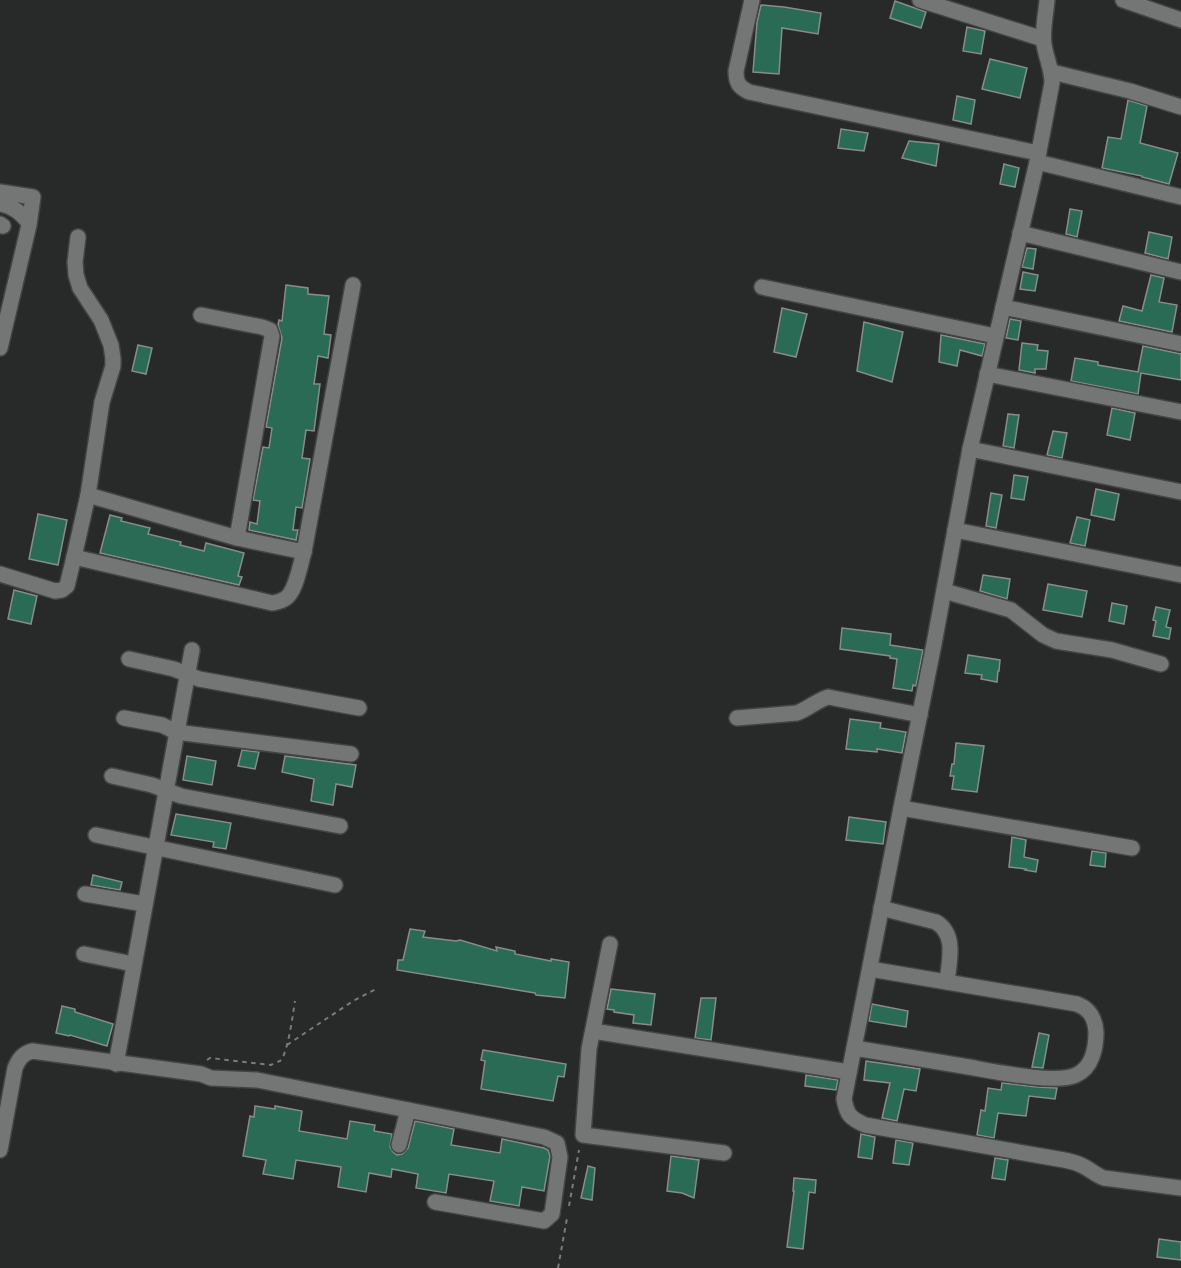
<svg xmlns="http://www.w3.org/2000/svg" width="1181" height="1268" font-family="'IBM Plex Serif',serif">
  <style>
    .building { fill: #296b55; stroke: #898c8a; stroke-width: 1.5 }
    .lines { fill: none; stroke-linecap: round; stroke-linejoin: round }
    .minor-casing { stroke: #424544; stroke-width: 18 }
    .path { stroke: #797c7b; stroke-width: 2; stroke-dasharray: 4.5 4.5; stroke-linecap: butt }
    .minor { stroke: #737675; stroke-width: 15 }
  </style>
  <rect width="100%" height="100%" fill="#272a29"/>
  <g class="building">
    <path d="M895,1L926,12L921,28L890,18Z"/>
    <path d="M761,5L784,7L821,13L818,34L782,28L779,74L753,72L757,22Z"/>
    <path d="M967,27L985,31L981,54L963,51Z"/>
    <path d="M990,59L1027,68L1020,98L982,89Z"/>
    <path d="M957,96L975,100L971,124L953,120Z"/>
    <path d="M1128,100L1147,106L1140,143L1178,153L1169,184L1142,177V176L1102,168L1108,137L1121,139Z"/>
    <path d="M841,129L868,133L864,151L838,148Z"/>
    <path d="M909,141L939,144L936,166L902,158Z"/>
    <path d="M1004,164L1019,168L1015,187L1000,184Z"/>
    <path d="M1070,209L1082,211L1077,237L1066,234Z"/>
    <path d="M1149,232L1172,237L1168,259L1145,253Z"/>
    <path d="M1027,248L1036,249L1033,269L1022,267Z"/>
    <path d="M1023,272L1038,275L1035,291L1020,289Z"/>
    <path d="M1151,275L1164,278L1159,302L1177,305L1172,332L1119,321L1123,306L1142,311Z"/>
    <path d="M286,285L308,288V294L329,296L324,334L331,335L328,358L318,356L314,384H320L314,431L306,430L302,458L310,459L302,508L296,507L293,530H298L296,540L249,530L250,522L257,524L260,501L253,500L263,447L269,448L272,428L266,427L282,338L278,325L279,320L282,321Z"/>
    <path d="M782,308L807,314L796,357L774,352Z"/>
    <path d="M1010,319L1021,321L1018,340L1006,338Z"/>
    <path d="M864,322L903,332L892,382L857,371Z"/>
    <path d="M941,335L985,344L982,356L960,350L957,366L939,362Z"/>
    <path d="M1022,343L1038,345L1037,350L1048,351L1046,369H1035V373L1019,370Z"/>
    <path d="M138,345L152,348L146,374L132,371Z"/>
    <path d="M1143,346L1181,354V380L1141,373L1138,394L1071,381L1075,358L1098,362V365L1138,372Z"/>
    <path d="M1112,408L1135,413L1130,440L1107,435Z"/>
    <path d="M1008,414L1019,415L1014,448L1003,446Z"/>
    <path d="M1053,431L1067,433L1062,458L1047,455Z"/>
    <path d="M1014,475L1028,477L1024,500L1011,498Z"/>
    <path d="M1096,489L1119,494L1114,520L1091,515Z"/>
    <path d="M991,493L1002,495L996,528L986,526Z"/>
    <path d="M38,514L67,520L58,565L29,559Z"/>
    <path d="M110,515L122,518L121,521L150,528L148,534L181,542L180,545L204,551L206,543L244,553L238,576L242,577L239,585L100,553Z"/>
    <path d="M1077,517L1090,520L1085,546L1070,543Z"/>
    <path d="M983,575L1010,579L1007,599L980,591Z"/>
    <path d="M1048,584L1087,591L1082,617L1043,610Z"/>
    <path d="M14,590L37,596L31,624L8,619Z"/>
    <path d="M1112,603L1127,606L1124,624L1109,621Z"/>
    <path d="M1156,607L1170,610L1166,627L1171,628L1169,639L1153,636L1156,621L1153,620Z"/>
    <path d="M842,628L891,634L890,645L923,650L916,686L913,685L912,691L893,688L897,659L890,658V656L840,649Z"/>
    <path d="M968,655L1000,660L999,671H998L997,682L981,679L982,675L965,673Z"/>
    <path d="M850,719L881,723L880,728L906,732L902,753L877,749V752L846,749Z"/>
    <path d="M956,743L984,746L977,792L952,789L954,776H950L952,764H954Z"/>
    <path d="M242,750L259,752L255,769L238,766Z"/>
    <path d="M187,756L216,761L212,785L183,780Z"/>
    <path d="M285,756L356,765L352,787L336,784L333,805L311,801L314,779L282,772Z"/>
    <path d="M176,814L231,823L226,849L213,847L214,842L171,835Z"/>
    <path d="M849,817L886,822L883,844L846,840Z"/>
    <path d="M1012,837L1026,840L1024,857L1038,860L1036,872L1025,870L1026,869L1009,867Z"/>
    <path d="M1092,851L1106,853L1105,867L1090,865Z"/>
    <path d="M93,875L122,882L120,890L91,885Z"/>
    <path d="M410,929L425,931L423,937L456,941L460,940L497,951L496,947L515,951V954L551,961V959L569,962L565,998L536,995L535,993L397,970L398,960H403Z"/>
    <path d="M611,989L655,994L651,1025L633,1023L634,1015L614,1012V1010L607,1009Z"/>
    <path d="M701,998H716L711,1040L695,1038Z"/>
    <path d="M872,1004L908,1011L906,1027L869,1021Z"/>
    <path d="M62,1006L75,1009V1012L113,1024L107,1046L70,1035L69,1036L56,1033Z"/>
    <path d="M1039,1033L1049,1035L1043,1068L1032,1067Z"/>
    <path d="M483,1050L566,1064L564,1077L558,1076L553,1101L481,1089L485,1061L481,1060Z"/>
    <path d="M866,1061L920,1069L916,1091L904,1089L897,1121L882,1118L890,1083L864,1080Z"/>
    <path d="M806,1075L838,1080L836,1090L805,1086Z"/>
    <path d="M1003,1083L1037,1087L1057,1088L1055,1099L1029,1096L1026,1116L998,1113L994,1138L977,1135L981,1110L985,1111L988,1088L1001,1090L1002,1083Z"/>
    <path d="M255,1106L275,1109V1106L302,1111L299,1131L347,1139L350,1121L375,1125L374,1131L392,1134L390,1147L393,1152L397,1155L402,1154L408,1148L415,1121L454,1129L451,1145L500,1153L502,1139L544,1148L548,1150L550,1156L544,1191L522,1187L519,1206L490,1201L494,1181L449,1174L446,1193L416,1188L418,1174L392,1169L391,1177L369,1173L366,1192L338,1187L341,1167L296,1160L293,1179L263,1174L266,1160L243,1156L250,1116L254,1117Z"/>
    <path d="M861,1134L875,1137L872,1159L858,1157Z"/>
    <path d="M896,1140L913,1143L909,1165L893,1163Z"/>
    <path d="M671,1156L699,1160L694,1198L682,1193L667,1191Z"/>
    <path d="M995,1158L1008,1160L1005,1180L992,1178Z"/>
    <path d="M588,1166L595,1168L592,1200L581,1198Z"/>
    <path d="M794,1178L816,1180L815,1193L809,1192L803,1249L787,1247L794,1191H793Z"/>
    <path d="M1159,1239L1181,1242V1260L1157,1257Z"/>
  </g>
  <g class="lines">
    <g class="minor-casing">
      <g id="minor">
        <path d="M752,0L736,71C736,83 739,87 749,92L1038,153"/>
        <path d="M920,0L1043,39"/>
        <path d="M1047,0C1046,14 1042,30 1044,44C1046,58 1052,69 1052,83L1037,162L970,449L934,644L901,808L844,1099C847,1115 850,1118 865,1125L1064,1160C1070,1161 1077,1163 1083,1166C1091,1170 1096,1175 1104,1178L1181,1188"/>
        <path d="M1123,0L1181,20"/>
        <path d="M1052,72L1130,91L1181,107"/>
        <path d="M1037,162L1181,197"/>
        <path d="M0,192L33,197L29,225L0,348"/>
        <path d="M0,204C13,206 21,213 29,223"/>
        <path d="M0,224L3,226"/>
        <path d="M1020,233L1181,272"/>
        <path d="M762,287L995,336"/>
        <path d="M1003,307L1181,344"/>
        <path d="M201,315L262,327L270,330L272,336L237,538"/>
        <path d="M987,374L1181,412"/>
        <path d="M970,449L1181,492"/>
        <path d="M88,495L237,538L304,552"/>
        <path d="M955,530L1181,575"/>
        <path d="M74,557L272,603C277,602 281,602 286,598C296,591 300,565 304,552L353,285"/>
        <path d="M0,574L55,591L62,590L67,586L74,557L88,495L102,402L113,366V358L111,345L101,320L80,288L76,275L75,262L78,237"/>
        <path d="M944,591L1011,610L1043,635L1056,641L1112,650L1161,664"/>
        <path d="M129,659L174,669L199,679L359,708"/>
        <path d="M124,718L162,725L176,732L351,754"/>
        <path d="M737,718L797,713C808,709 816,701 828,697L920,715"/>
        <path d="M112,776L152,785L181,796L340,826"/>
        <path d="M901,808L1132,848"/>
        <path d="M96,835L335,885"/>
        <path d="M85,894L144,904"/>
        <path d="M881,908L936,922C957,935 949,961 947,982"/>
        <path d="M610,944L589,1049L583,1135L724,1153"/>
        <path d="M84,954L133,964"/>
        <path d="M593,1031L849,1072"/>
        <path d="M854,1048C890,1054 927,1060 963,1066C988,1070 1055,1085 1076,1075C1092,1068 1096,1048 1096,1032C1095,1018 1090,1009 1077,1004L870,969"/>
        <path d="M116,1064L192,650"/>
        <path d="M399,1145L408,1110"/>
        <path d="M0,1150L15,1068C19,1059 22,1054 32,1051L201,1074L211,1078L257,1080L544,1137L557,1143L560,1157L552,1214L544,1221L435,1202"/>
      </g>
    </g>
    <g class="path">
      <path d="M287,1045L353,1001L376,989"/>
      <path d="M207,1060L210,1058L271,1065C271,1065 279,1061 280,1061C288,1054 293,1013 295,1001"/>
      <path d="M569,1206L579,1150"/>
      <path d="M558,1268L567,1218"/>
    </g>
    <use href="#minor" class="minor"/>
  </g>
</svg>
